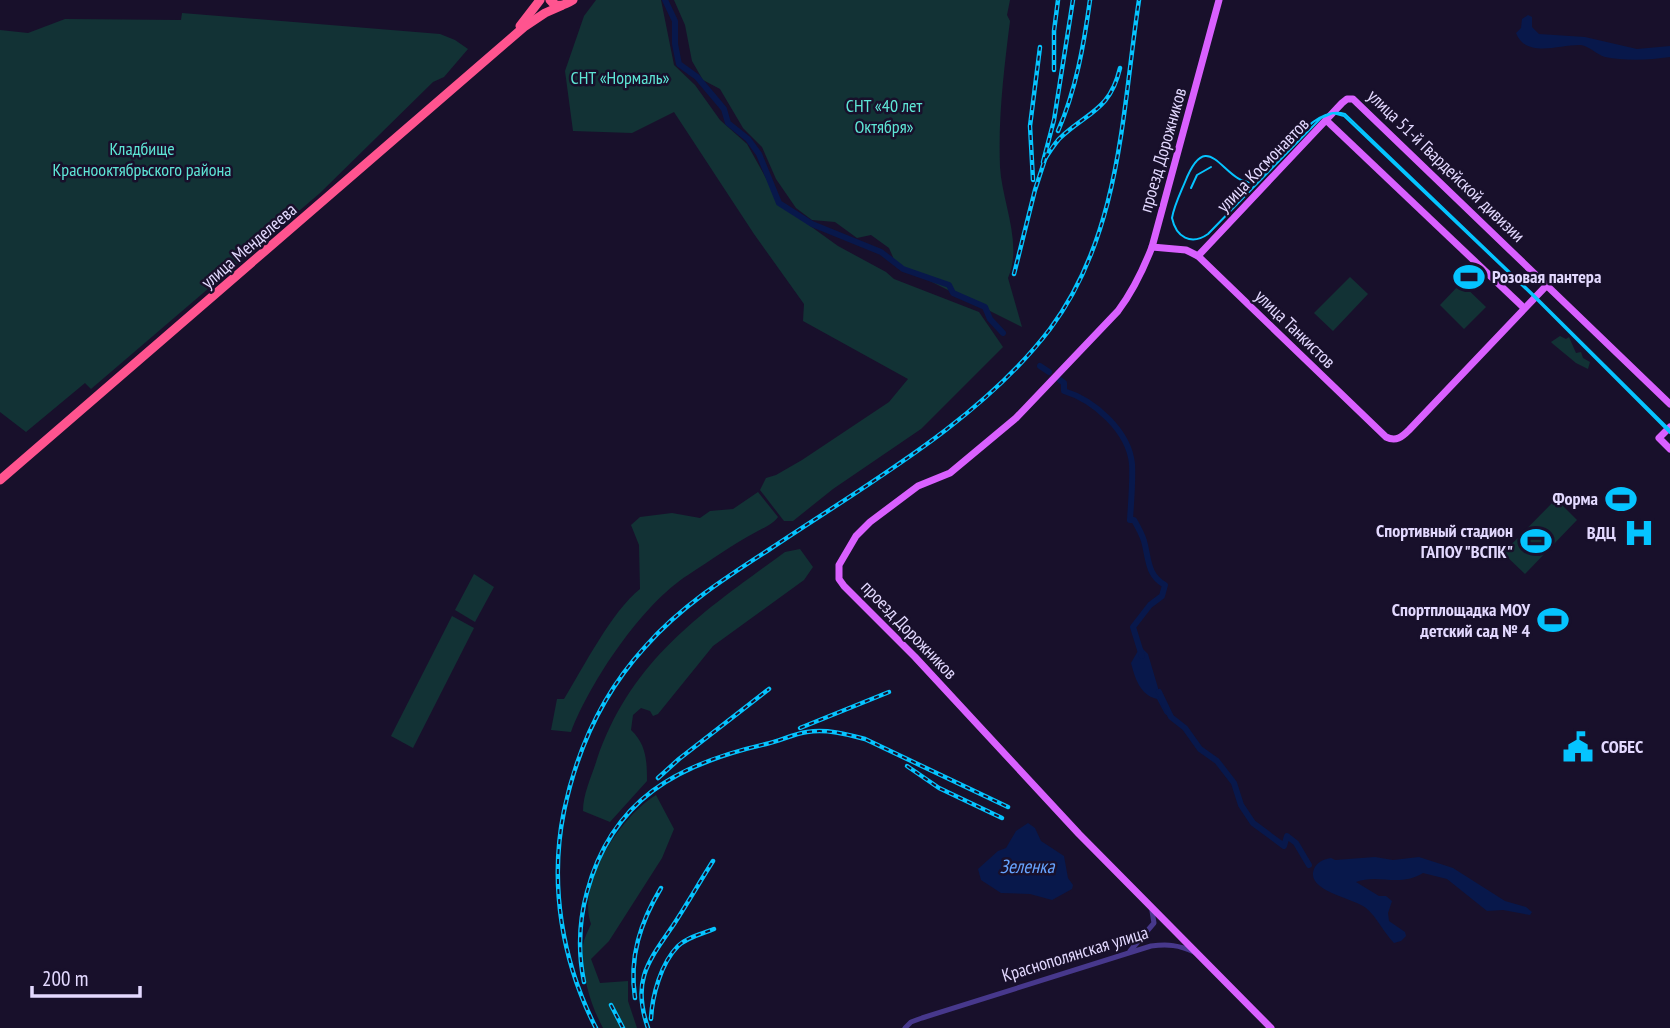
<svg xmlns="http://www.w3.org/2000/svg" width="1670" height="1028" font-family="'PT Sans Narrow',sans-serif">
  <style>
    .green { fill: #123235 }
    .water { fill: #08184b }
    .lines { fill: none; stroke-linecap: round; stroke-linejoin: round }
    .river { stroke: #08184b; stroke-width: 6 }
    .minor { stroke: #47388c; stroke-width: 5 }
    .major { stroke: #d960ff; stroke-width: 7 }
    .highway { stroke: #ff548f; stroke-width: 9 }
    .tram { stroke: #05c4ff; stroke-width: 2 }
    .rail-casing { stroke: #05c4ff; stroke-width: 4.5 }
    .rail { stroke: #18102b; stroke-width: 2; stroke-dasharray: 5; stroke-linecap: butt }
    .labels { text-anchor: middle; stroke-width: 5; stroke-linejoin: round; paint-order: stroke }
    .park-label { font-size: 18px; fill: #5ee6d6; stroke: #18102b }
    .street-label { font-size: 18px; fill: #e3d9ff; stroke: #18102b }
    .poi-label { font-size: 18px; font-weight: bold; fill: #e3d9ff; stroke: #18102b; text-anchor: end }
    .water-label { font-size: 19px; font-style: italic; fill: #67a4ff; stroke: #18102b }
  </style>
  <rect width="100%" height="100%" fill="#18102b"/>
  <g class="green">
    <path d="M596,0H661L674,65L695,85L720,120L747,144L781,205L838,246L886,272L894,279L979,312L1003,347L921,429L833,489L793,521H784L760,490L766,478L776,475L802,460L889,402L908,379L803,321L804,304L754,234L674,112L632,133L573,131L565,71L584,16Z"/>
    <path d="M674,0H1010L1007,15L1010,21C1004,69 998,118 1000,167C1002,202 1023,244 1008,278L1022,327L896,264L889,248L871,235L857,238L835,222L812,220L796,208L776,179L762,147L743,128L720,89L703,80L692,61L685,25Z"/>
    <path d="M182,13L440,34L455,40L468,49L444,77L433,82L320,193L91,389L85,383L26,432L0,412V30L28,33L65,19L181,20Z"/>
    <path d="M1350,277L1368,294L1333,331L1314,313Z"/>
    <path d="M1461,283L1486,307L1464,329L1440,305Z"/>
    <path d="M1560,336L1566,339L1569,337L1576,353L1581,352L1583,358L1590,362L1588,369L1576,363L1553,344L1551,342Z"/>
    <path d="M758,492L778,517C772,525 765,527 756,532C733,544 711,560 688,575C642,604 590,682 571,732L551,730L557,699H564C583,668 612,611 640,589L639,545L631,525L640,517L672,513L700,518L710,511L733,509Z"/>
    <path d="M1556,499L1577,520L1525,574L1503,553Z"/>
    <path d="M800,549L813,567L804,580L713,646L658,714L653,716L650,711L641,708L633,715L631,730C646,744 647,760 647,781L610,822L583,811C583,793 592,776 597,759C632,658 703,612 785,552Z"/>
    <path d="M474,574L494,587L475,622L455,610Z"/>
    <path d="M452,616L474,628L413,748L391,736Z"/>
    <path d="M656,795L674,829L662,858L609,941L591,959L600,983L628,981V1001L637,1028H603C590,1004 581,973 583,945C584,938 588,931 591,924C576,883 621,816 656,795Z"/>
  </g>
  <g class="water">
    <path d="M1528,15L1532,17V27L1539,34L1585,37L1637,49L1670,46V57C1650,60 1625,61 1605,57C1596,54 1589,46 1581,45C1561,44 1526,59 1516,33L1521,28L1522,19Z"/>
    <path d="M1139,649H1143L1148,654L1161,698L1171,717L1165,714L1157,699C1140,695 1135,678 1131,663Z"/>
    <path d="M1028,823L1035,828L1041,841L1064,856L1068,878L1073,885L1072,889L1052,900L1030,894L1001,893L981,880L978,869L998,851L1006,848L1016,831Z"/>
    <path d="M1375,857L1393,860L1419,857L1453,868L1505,901L1526,907L1532,912L1530,915L1503,910L1487,911L1447,879L1423,873C1398,888 1379,873 1356,882L1379,896H1386L1392,901L1388,913L1389,921L1405,932L1406,936L1401,941L1394,943C1384,933 1377,917 1366,908C1354,898 1305,891 1314,869C1317,862 1324,859 1331,858L1335,860Z"/>
  </g>
  <g class="lines">
    <g class="river">
      <path d="M665,0L675,21V44L679,64L697,77L724,109L728,123L748,139L759,154L779,203L812,224L881,252L903,269L949,285L953,293L985,307L990,319L1003,333"/>
      <path d="M1040,366L1049,372"/>
      <path d="M1060,380L1064,383V391C1094,400 1129,431 1132,464C1133,482 1131,502 1130,520H1134C1138,527 1142,534 1144,541C1149,559 1147,575 1165,585L1162,596L1150,605L1133,627L1142,656"/>
      <path d="M1159,692L1171,717L1185,728L1200,749L1217,761L1234,783L1241,805L1253,823L1284,846L1287,836L1296,843L1309,865"/>
    </g>
    <g class="minor">
      <path d="M1130,951L1154,923L1152,911"/>
      <path d="M905,1028L911,1022L922,1018L1151,946C1168,944 1179,945 1194,952"/>
    </g>
    <g class="major">
      <path d="M1219,0L1152,247C1143,270 1133,291 1118,311L1016,418L950,473L918,486L870,522L856,536L839,565V579L844,586L915,657L1079,834L1271,1028"/>
      <path d="M1327,121L1524,308"/>
      <path d="M1152,247L1186,250L1198,256L1386,437C1396,442 1402,437 1409,430L1547,285"/>
      <path d="M1198,256L1342,103L1347,99H1353L1670,404"/>
      <path d="M1670,427L1659,438L1670,449"/>
    </g>
    <g class="highway">
      <path d="M550,0C557,9 565,5 573,0"/>
      <path d="M520,26L540,0"/>
      <path d="M0,480L524,27L545,13L561,6"/>
    </g>
    <g class="tram">
      <path d="M1191,188L1197,175L1211,167"/>
      <path d="M1670,430L1535,296L1345,114C1309,103 1282,166 1254,182C1224,187 1209,121 1185,182C1180,194 1174,206 1172,218C1176,237 1191,246 1208,234L1321,118L1333,113L1344,116L1534,297L1670,433"/>
    </g>
    <g class="rail-casing">
      <g id="rail">
        <path d="M1073,0L1054,120L1043,162C1048,154 1053,146 1059,139C1087,112 1110,111 1120,68"/>
        <path d="M1054,70V31L1058,0"/>
        <path d="M1058,131C1076,90 1084,44 1090,0"/>
        <path d="M1033,180L1030,126L1040,47"/>
        <path d="M1014,274L1035,190L1047,153"/>
        <path d="M800,728L889,692"/>
        <path d="M907,766L939,788L1002,818"/>
        <path d="M658,778L679,759L769,689"/>
        <path d="M584,982C578,952 579,921 587,892C612,799 678,764 766,744C780,741 793,734 807,732C827,729 846,734 865,739L1008,807"/>
        <path d="M635,998C629,957 640,923 661,888"/>
        <path d="M611,1005L623,1028"/>
        <path d="M651,1019C652,996 661,963 678,946C687,937 702,934 714,929"/>
        <path d="M596,1028C562,962 549,884 564,811C577,749 602,694 645,647C680,607 725,578 770,549C865,485 980,421 1050,329C1121,234 1122,112 1139,0"/>
        <path d="M648,1028C632,982 647,963 672,927C686,906 699,883 713,861"/>
      </g>
    </g>
    <use href="#rail" class="rail"/>
  </g>
  <defs>
    <g id="stadium-bare" transform="scale(2.415)"><path d="M0-5a6.5 5 0 1 0 0 10a6.5 5 0 1 0 0-10ZM-3.5-1.8h7v3.6h-7Z" fill="#05c4ff" stroke="#18102b" stroke-width="2.5" paint-order="stroke"/></g>
    <g id="hospital-bare" transform="scale(2.415)"><path d="M-5-5h3v3.5h4V-5h3V5h-3V1.5h-4V5h-3Z" fill="#05c4ff" stroke="#18102b" stroke-width="2.5" paint-order="stroke"/></g>
    <g id="civic-bare" transform="scale(2.415)"><path d="M-.6-6.5H3V-4.5H.6V-3L4-1V1h2V6H-6V1h2V-1L-.6-3ZM-1.2 2.5V6h2.4V2.5Z" fill="#05c4ff" stroke="#18102b" stroke-width="2.5" paint-order="stroke"/></g>
  </defs>
  <g fill-rule="evenodd">
    <use href="#stadium-bare" x="1469" y="277"/>
    <use href="#stadium-bare" x="1621" y="499"/>
    <use href="#hospital-bare" x="1639" y="533"/>
    <use href="#stadium-bare" x="1536" y="541"/>
    <use href="#stadium-bare" x="1553" y="620"/>
    <use href="#civic-bare" x="1578" y="747"/>
  </g>
  <g class="labels">
    <g class="park-label">
      <text x="620" y="84">СНТ «Нормаль»</text>
      <text x="884" y="112">СНТ «40 лет<tspan x="884" dy="21">Октября»</tspan></text>
      <text x="142" y="155">Кладбище<tspan x="142" dy="21">Краснооктябрьского района</tspan></text>
    </g>
    <g class="street-label">
      <text transform="translate(1163 150) rotate(-74)" y="6">проезд Дорожников</text>
      <text transform="translate(1263 165) rotate(-46)" y="6">улица Космонавтов</text>
      <text transform="translate(1446 166) rotate(44)" y="6">улица 51-й Гвардейской дивизии</text>
      <text transform="translate(249 246) rotate(-41)" y="6">улица Менделеева</text>
      <text transform="translate(1295 329) rotate(44)" y="6">улица Танкистов</text>
      <text transform="translate(909 630) rotate(46)" y="6">проезд Дорожников</text>
      <text transform="translate(1075 954) rotate(-17)" y="6">Краснополянская улица</text>
    </g>
    <g class="poi-label">
      <text x="1492" y="283" text-anchor="start">Розовая пантера</text>
      <text x="1598" y="505">Форма</text>
      <text x="1513" y="537">Спортивный стадион<tspan x="1513" dy="21">ГАПОУ "ВСПК"</tspan></text>
      <text x="1616" y="539">ВДЦ</text>
      <text x="1530" y="616">Спортплощадка МОУ<tspan x="1530" dy="21">детский сад № 4</tspan></text>
      <text x="1601" y="753" text-anchor="start">СОБЕС</text>
    </g>
    <g class="water-label">
      <text x="1027" y="873">Зеленка</text>
    </g>
  </g>
  <path d="M32 986v10h108v-10" fill="none" stroke="#e3d9ff" stroke-width="3.5"/>
  <text x="42" y="986" font-size="21" fill="#e3d9ff" stroke="#18102b" stroke-width="5" paint-order="stroke">200 m</text>
</svg>
